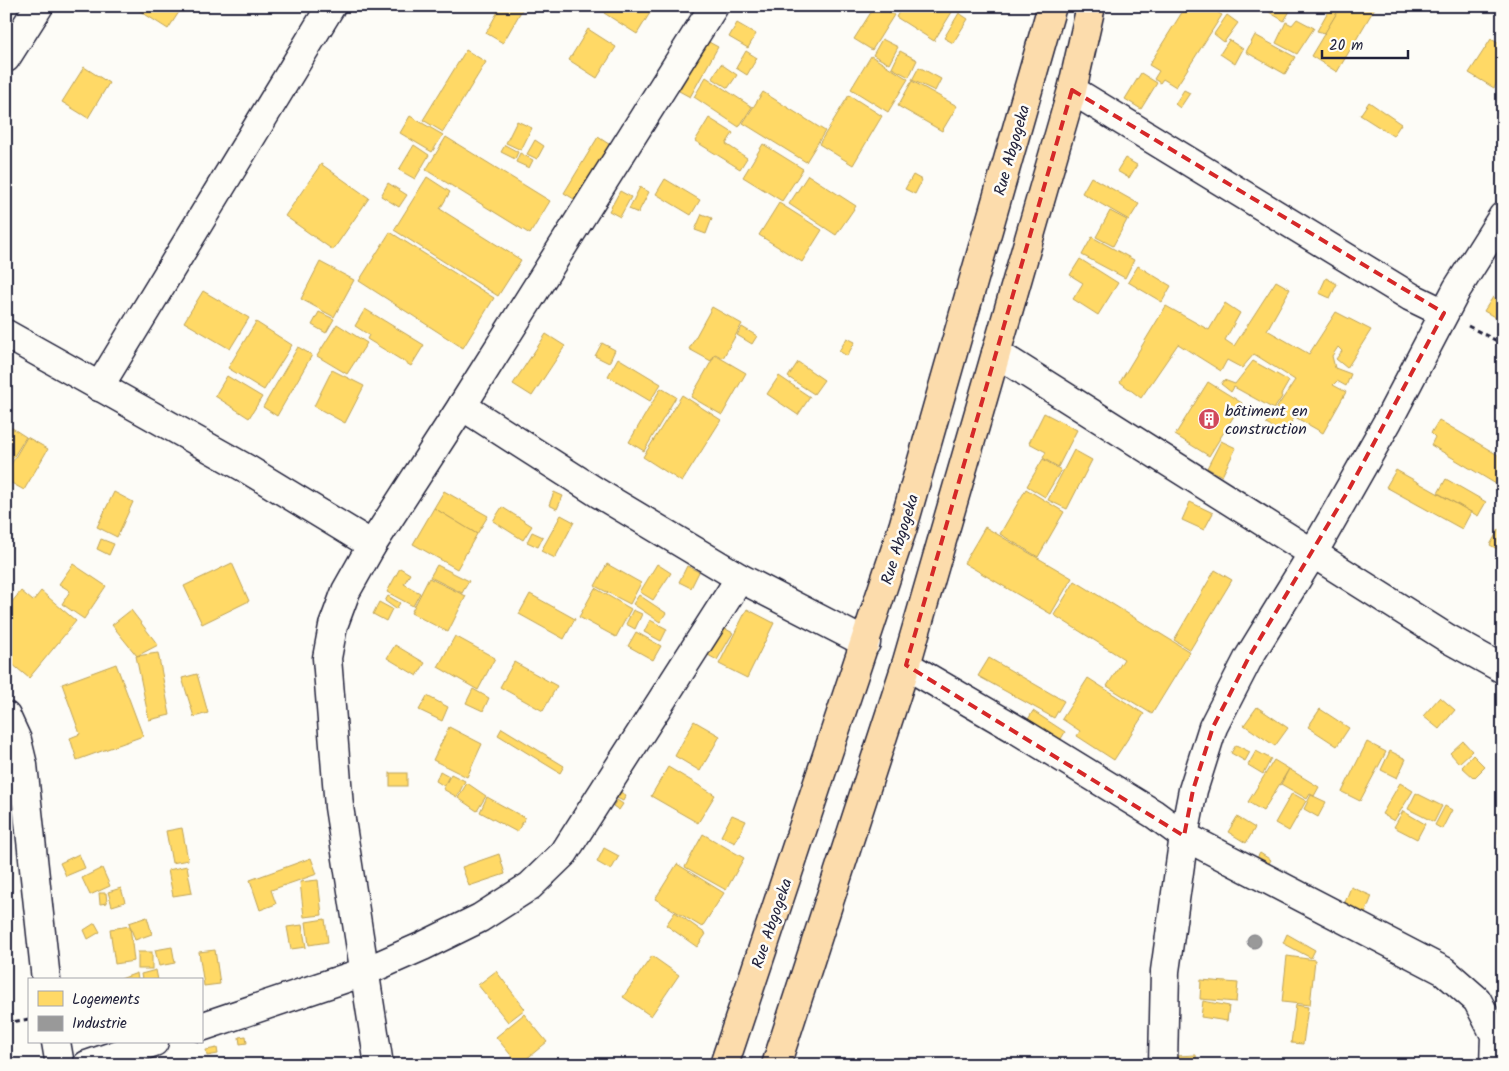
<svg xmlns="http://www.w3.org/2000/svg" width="1509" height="1071" font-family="Kalam,sans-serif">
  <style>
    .homes { fill: #ffd966; stroke: #bda259 }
    .industry { fill: #999; stroke: #75757d }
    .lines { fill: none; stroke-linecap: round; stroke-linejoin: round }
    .minor-casing { stroke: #22223b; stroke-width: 31 }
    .primary-casing { stroke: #22223b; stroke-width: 31 }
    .path { stroke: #22223b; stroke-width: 3; stroke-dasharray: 5 4; stroke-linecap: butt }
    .minor { stroke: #fdfcf7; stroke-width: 28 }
    .primary { stroke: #fcdcac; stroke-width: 28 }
    .marked { fill: none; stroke: #d62828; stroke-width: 4; stroke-dasharray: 10 6; stroke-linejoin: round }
    .labels { text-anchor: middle; stroke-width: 5; stroke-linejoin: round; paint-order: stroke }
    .street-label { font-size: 16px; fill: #22223b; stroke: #fdfcf7 }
    .poi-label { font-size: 16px; fill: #22223b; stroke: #fdfcf7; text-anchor: start }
  </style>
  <rect width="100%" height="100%" fill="#fdfcf7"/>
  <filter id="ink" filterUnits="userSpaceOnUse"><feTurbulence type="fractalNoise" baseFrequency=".02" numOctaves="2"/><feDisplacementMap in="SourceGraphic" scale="10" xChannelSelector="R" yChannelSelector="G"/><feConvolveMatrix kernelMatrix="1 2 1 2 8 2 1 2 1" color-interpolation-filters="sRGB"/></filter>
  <g filter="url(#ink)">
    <g class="homes">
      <path d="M132,6H183L168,29Z"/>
      <path d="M501,6H524L503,43L486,33Z"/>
      <path d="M608,6H650L653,8L637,34L604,13Z"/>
      <path d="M875,6H880L894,15L872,50L854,39Z"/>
      <path d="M903,6H944L952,12L934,41L896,17Z"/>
      <path d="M1186,6H1208L1222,15L1176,87L1163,79L1160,83L1154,79L1159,71L1149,65Z"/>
      <path d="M1273,6H1293L1284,21L1269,12Z"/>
      <path d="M1331,6H1341L1325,33L1317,31Z"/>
      <path d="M1341,6H1376L1337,72L1311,56Z"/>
      <path d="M959,13L968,19L953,43L944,38Z"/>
      <path d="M1227,15L1238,23L1224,42L1214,34Z"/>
      <path d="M1297,19L1314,28L1297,54L1276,43L1286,22L1292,25Z"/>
      <path d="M737,23L756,34L748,48L729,37Z"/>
      <path d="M588,29L616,47L597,78L569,60Z"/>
      <path d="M1255,35L1295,57L1285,74L1246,52Z"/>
      <path d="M882,39L898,47L889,64L873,55Z"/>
      <path d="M1491,39L1503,46V73L1494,88L1469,73Z"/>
      <path d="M1229,40L1243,49L1235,64L1220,54Z"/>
      <path d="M707,41L718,47L690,97L679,91Z"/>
      <path d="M466,50L486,62L443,132L423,120Z"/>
      <path d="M746,51L757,58L747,75L736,68Z"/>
      <path d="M900,51L917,60L909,77L892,68Z"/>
      <path d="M871,56L908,79L888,112L851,89Z"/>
      <path d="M721,64L737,75L728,88L712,78Z"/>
      <path d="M84,67L109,83L88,118L62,102Z"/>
      <path d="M919,67L941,79L935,91L912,80Z"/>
      <path d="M1141,73L1157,83L1141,109L1125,99Z"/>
      <path d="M706,77L752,107L739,127L694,97Z"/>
      <path d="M912,81L957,106L942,131L898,106Z"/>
      <path d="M1184,90L1190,93L1180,108L1175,104Z"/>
      <path d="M763,92L825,131L806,162L743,123Z"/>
      <path d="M849,95L882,116L853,165L819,144Z"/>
      <path d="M1369,102L1401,124L1393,136L1360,115Z"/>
      <path d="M410,116L443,135L432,152L400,133Z"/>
      <path d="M709,118L733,133L726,144L747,158L740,169L695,141Z"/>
      <path d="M517,121L532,128L521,150L506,143Z"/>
      <path d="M446,137L550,201L530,234L426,170Z"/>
      <path d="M598,137L618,150L584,205L564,193Z"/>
      <path d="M535,140L544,146L537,159L527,154Z"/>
      <path d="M763,144L803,169L782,201L743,177Z"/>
      <path d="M414,145L429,155L415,179L399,170Z"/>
      <path d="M505,145L518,152L515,159L501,152Z"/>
      <path d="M520,153L533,160L529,168L516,162Z"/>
      <path d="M1125,158L1137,165L1129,178L1117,171Z"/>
      <path d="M321,164L369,198L333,250L285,216Z"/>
      <path d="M808,175L856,206L836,235L789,204Z"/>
      <path d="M913,175L922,180L915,194L905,189Z"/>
      <path d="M427,177L450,192L440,209L521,260L498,296L394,230Z"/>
      <path d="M1091,177L1139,204L1129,220L1082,193Z"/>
      <path d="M665,179L700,200L691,215L656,194Z"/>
      <path d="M388,183L407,195L399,207L381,196Z"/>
      <path d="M640,187L649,192L638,213L629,209Z"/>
      <path d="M620,191L631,197L620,217L609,211Z"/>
      <path d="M779,203L822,230L802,262L759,235Z"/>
      <path d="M1110,211L1127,220L1113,246L1096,237Z"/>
      <path d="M702,214L712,218L706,234L695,230Z"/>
      <path d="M390,232L494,298L463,348L359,281Z"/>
      <path d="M1092,237L1134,260L1125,278L1082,255Z"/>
      <path d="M1080,259L1118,283L1098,315L1073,299L1083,283L1070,275Z"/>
      <path d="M320,262L354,280L334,317L301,299Z"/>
      <path d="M1138,266L1171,286L1162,302L1128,282Z"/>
      <path d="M1326,278L1337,284L1330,298L1319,293Z"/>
      <path d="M1276,281L1290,289L1267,330L1309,354L1336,312L1371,330L1347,368L1336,359L1342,351L1338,347L1332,356L1335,368L1351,374L1346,386L1337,381L1333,385L1346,392L1323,433L1295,417L1283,433L1266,424L1295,380L1254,354L1242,368L1227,360L1221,371L1178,344L1141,398L1120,382L1166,306L1209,330L1225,303L1240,313L1225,340L1234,346Z"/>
      <path d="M203,291L249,318L230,349L184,322Z"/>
      <path d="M1493,297L1503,304V322L1484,311Z"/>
      <path d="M712,307L742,324L723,358L715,354L711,361L689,349Z"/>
      <path d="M365,309L424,345L411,366L367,339L369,335L355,326Z"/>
      <path d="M319,312L334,319L326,333L312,325Z"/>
      <path d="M256,322L292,345L264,390L228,368Z"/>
      <path d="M337,324L367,343L347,374L317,356Z"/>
      <path d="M742,327L757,336L752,344L737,335Z"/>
      <path d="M546,334L565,346L532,396L513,384Z"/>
      <path d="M847,338L855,342L847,356L839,351Z"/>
      <path d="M602,343L615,350L609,363L595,356Z"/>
      <path d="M298,347L312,355L277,416L263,407Z"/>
      <path d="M715,355L746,373L722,415L691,397Z"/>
      <path d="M618,358L661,384L650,401L608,376Z"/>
      <path d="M1253,361L1289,381L1281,395L1282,397L1274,409L1234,387L1231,392L1221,384L1224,380L1235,384Z"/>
      <path d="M798,362L824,380L814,394L788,377Z"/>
      <path d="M332,370L364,386L345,423L314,406Z"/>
      <path d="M227,376L262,397L249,418L215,396Z"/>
      <path d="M779,376L810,397L798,415L767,394Z"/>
      <path d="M1208,382L1242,403L1209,456L1175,435Z"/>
      <path d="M661,388L676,397L644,451L629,442Z"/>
      <path d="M682,395L721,420L682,482L643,457Z"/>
      <path d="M1044,413L1077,430L1058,467L1043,458L1046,452L1029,443Z"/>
      <path d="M1439,420L1503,458V482L1501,487L1431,445L1435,437L1431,433Z"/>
      <path d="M9,426L26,437L6,469V429Z"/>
      <path d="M27,437L48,449L24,490L6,480V473Z"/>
      <path d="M1221,441L1236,448L1222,476L1207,468Z"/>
      <path d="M1074,450L1092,460L1067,509L1048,500Z"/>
      <path d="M1043,459L1061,470L1045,497L1027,486Z"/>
      <path d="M1396,470L1471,512L1462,529L1386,487Z"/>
      <path d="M1446,479L1486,502L1478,516L1438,493Z"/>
      <path d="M1026,489L1064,512L1038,557L1000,534Z"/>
      <path d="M444,491L488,516L477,534L434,508Z"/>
      <path d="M114,492L133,502L117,537L97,527Z"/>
      <path d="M554,492L563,496L557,509L549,505Z"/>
      <path d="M1190,502L1213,513L1204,530L1182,520Z"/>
      <path d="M502,507L532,526L523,540L493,521Z"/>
      <path d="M434,508L477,534L457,569L413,544Z"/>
      <path d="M561,515L574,522L555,558L541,551Z"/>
      <path d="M985,527L1072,578L1051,614L964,563Z"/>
      <path d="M1499,529L1503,532V552L1490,545Z"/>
      <path d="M532,532L543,537L538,547L527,542Z"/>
      <path d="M101,539L114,544L109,555L97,549Z"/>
      <path d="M232,563L249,601L202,624L184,586Z"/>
      <path d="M73,564L106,586L84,619L62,604L70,591L59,584Z"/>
      <path d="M607,564L641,583L630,604L595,586Z"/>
      <path d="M657,564L671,573L653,600L640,592Z"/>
      <path d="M437,565L469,581L462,593L430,577Z"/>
      <path d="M687,566L699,572L691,588L679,582Z"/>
      <path d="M400,568L410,574L404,584L420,593L413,606L387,592Z"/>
      <path d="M1215,570L1232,580L1190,650L1174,640Z"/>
      <path d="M429,578L466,596L448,632L411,613Z"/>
      <path d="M1075,581L1190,652L1152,714L1107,686L1124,659L1054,615Z"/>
      <path d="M595,588L631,609L616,637L579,617Z"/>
      <path d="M21,591L33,601L41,591L76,621L29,678L6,659V651L8,648L6,647V625L9,621L6,618V609Z"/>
      <path d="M530,594L575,619L564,639L519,614Z"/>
      <path d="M639,595L666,613L660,622L633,604Z"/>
      <path d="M388,596L400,603L396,609L385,601Z"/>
      <path d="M379,602L392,609L386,621L373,614Z"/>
      <path d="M747,609L774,623L747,678L719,664Z"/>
      <path d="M131,610L158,645L137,656L112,625Z"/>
      <path d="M633,610L642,614L635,629L626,624Z"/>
      <path d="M650,620L667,629L661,641L644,632Z"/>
      <path d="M724,628L733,633L717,660L708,655Z"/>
      <path d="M636,632L661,646L653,660L628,646Z"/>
      <path d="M455,636L495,658L478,690L438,667Z"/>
      <path d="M395,645L425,663L417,676L387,658Z"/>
      <path d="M158,653L170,715L149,720L136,656Z"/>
      <path d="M989,658L1064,701L1054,718L978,676Z"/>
      <path d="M514,662L557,686L543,711L500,687Z"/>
      <path d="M116,664L143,736L77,760L70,738L80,734L62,684Z"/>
      <path d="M197,674L208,713L194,717L182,678Z"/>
      <path d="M1088,678L1144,714L1114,760L1077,736L1080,731L1062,719Z"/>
      <path d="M473,689L489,698L483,711L466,703Z"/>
      <path d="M427,696L448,707L442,721L419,710Z"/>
      <path d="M1440,697L1455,710L1439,729L1423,716Z"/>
      <path d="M1257,707L1288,728L1275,746L1244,725Z"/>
      <path d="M1320,709L1349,728L1337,746L1308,727Z"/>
      <path d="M1033,711L1065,732L1055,749L1023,728Z"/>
      <path d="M694,721L720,736L700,771L675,756Z"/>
      <path d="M449,727L482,744L467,777L433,760Z"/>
      <path d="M502,728L564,766L560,773L498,735Z"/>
      <path d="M1463,741L1472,751L1459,763L1450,753Z"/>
      <path d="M1367,742L1386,752L1360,801L1342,792Z"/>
      <path d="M1236,745L1250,752L1245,761L1231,753Z"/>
      <path d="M1256,751L1271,759L1263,774L1248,765Z"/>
      <path d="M1390,751L1406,759L1397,778L1381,770Z"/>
      <path d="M1473,755L1485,767L1474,778L1462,767Z"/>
      <path d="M1274,760L1289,769L1263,811L1248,802Z"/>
      <path d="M668,767L715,795L698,823L651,796Z"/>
      <path d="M1289,769L1319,787L1314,796L1310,794L1307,799L1281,784Z"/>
      <path d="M440,771L449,776L444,786L436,781Z"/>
      <rect x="390" y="773" width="17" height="13"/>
      <path d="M451,774L465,781L457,797L443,789Z"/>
      <path d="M467,783L486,796L477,811L458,798Z"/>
      <path d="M1400,783L1413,791L1394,821L1382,814Z"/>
      <path d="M620,792L626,795L623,801L617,798Z"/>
      <path d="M1292,793L1306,801L1289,831L1275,823Z"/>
      <path d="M1416,793L1442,806L1434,822L1408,809Z"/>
      <path d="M1311,795L1326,802L1318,817L1304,809Z"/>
      <path d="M487,797L525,818L517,832L480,812Z"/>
      <path d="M617,800L623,804L619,810L613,806Z"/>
      <path d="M1445,806L1452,810L1442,829L1435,825Z"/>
      <path d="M1403,811L1425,824L1417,839L1394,827Z"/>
      <path d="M732,815L746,821L735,843L721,836Z"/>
      <path d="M1237,817L1255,828L1246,843L1228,832Z"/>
      <path d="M1503,823V836L1497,832Z"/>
      <path d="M182,828L188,860L172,863L166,831Z"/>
      <path d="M703,834L744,858L726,890L685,867Z"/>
      <path d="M604,848L619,856L611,870L597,862Z"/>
      <path d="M1260,853L1271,860L1266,868L1255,861Z"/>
      <path d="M79,854L85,868L66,876L60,863Z"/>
      <path d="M499,854L505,874L469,886L462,867Z"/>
      <path d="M311,858L317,874L271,890L276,904L260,910L250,880Z"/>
      <path d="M677,864L724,893L702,927L655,899Z"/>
      <path d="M187,866L192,893L173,896L168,870Z"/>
      <path d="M102,868L110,886L90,895L82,878Z"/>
      <path d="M318,880L322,915L304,917L300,882Z"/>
      <path d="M1351,887L1372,896L1365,914L1344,905Z"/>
      <path d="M121,888L125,902L112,906L108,892Z"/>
      <path d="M99,893H106L107,903L100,904Z"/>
      <path d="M675,912L706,934L697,947L666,925Z"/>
      <path d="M147,917L152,934L135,940L129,923Z"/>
      <path d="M325,919L328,942L309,945L306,922Z"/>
      <path d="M95,923L100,932L88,939L84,930Z"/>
      <path d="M302,925L306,947L291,949L287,927Z"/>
      <path d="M130,926L134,961L115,964L110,929Z"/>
      <path d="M1287,934L1315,950L1311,958L1283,943Z"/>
      <path d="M172,947L175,963L159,966L155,950Z"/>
      <path d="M215,950L220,984L204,986L199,952Z"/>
      <rect x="138" y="952" width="14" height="17"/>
      <path d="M652,956L679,975L651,1016L623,997Z"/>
      <path d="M1287,956L1315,960L1310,1005L1282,1002Z"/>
      <path d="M156,970L158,980H142L141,974Z"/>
      <path d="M496,971L525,1009L508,1022L478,985Z"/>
      <path d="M137,973L138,980H118Z"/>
      <path d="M1201,980L1238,983L1236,1002L1200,999Z"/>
      <path d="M1203,1001L1229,1006L1227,1021L1201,1017Z"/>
      <path d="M1296,1005L1308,1007L1303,1044L1291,1043Z"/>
      <path d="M524,1014L547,1042L519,1065L496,1037Z"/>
      <path d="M246,1036L247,1043L240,1044L239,1037Z"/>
      <path d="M217,1048L218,1054L207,1056L206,1050Z"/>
      <path d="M1196,1055L1197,1065H1177V1056Z"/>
    </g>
    <circle class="industry" cx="1254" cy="941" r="7"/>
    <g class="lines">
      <g class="minor-casing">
        <g id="minor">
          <path d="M6,58L39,6"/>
          <path d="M1072,90L1411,297L1444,313"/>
          <path d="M6,334L247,469L372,545"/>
          <path d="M996,353L1447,638L1503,669"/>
          <path d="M99,387L331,6"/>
          <path d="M462,406L598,493L740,578L866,643"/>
          <path d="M906,665L1019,731L1154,814L1184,836L1444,971L1477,1000L1495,1035L1494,1065"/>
          <path d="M6,716L17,740L23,765L46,980"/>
          <path d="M201,1027L364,972L423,946L480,918L530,886L564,853L740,578"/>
          <path d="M56,1042L60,1065"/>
          <path d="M87,1065L154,1042"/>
          <path d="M379,1065L339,807L327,658L333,626L346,591L372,545L462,406L714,6"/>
          <path d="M1163,1065L1165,971L1184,836L1193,790L1213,727L1249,657L1313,553L1388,421L1457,289L1503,216"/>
        </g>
      </g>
      <g class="primary-casing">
        <g id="primary">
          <path d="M724,1065L903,527L1052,6"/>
          <path d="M776,1065L906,665L1072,90L1091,6"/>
        </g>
      </g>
      <g class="path">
        <path d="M1468,326L1503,344"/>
        <path d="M6,1023L29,1019"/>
      </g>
      <use href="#minor" class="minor"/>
      <use href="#primary" class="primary"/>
    </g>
  </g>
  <path class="marked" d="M1072,90L1444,313L1348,491L1249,657L1213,727L1193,790L1184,836L906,665Z"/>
  <defs>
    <g id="building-disc" transform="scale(1.125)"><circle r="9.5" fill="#d1495b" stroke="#fdfcf7"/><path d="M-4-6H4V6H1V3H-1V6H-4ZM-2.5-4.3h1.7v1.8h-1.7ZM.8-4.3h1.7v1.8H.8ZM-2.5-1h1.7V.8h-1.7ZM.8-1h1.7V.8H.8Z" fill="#fff"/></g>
  </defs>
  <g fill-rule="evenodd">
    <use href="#building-disc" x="1209" y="419"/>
  </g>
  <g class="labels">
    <g class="street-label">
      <text transform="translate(1011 150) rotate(-74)" y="6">Rue Abgogeka</text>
      <text transform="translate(899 539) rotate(-73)" y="6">Rue Abgogeka</text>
      <text transform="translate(771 923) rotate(-71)" y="6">Rue Abgogeka</text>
    </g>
    <g class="poi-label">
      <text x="1225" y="416">bâtiment en<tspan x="1225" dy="18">construction</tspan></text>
    </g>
  </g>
  <rect width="1509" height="1071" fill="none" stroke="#fdfcf7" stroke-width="25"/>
  <rect x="12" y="12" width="1484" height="1046" fill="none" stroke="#22223b" stroke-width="2" filter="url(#ink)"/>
  <rect x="28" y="978" width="175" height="65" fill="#fdfcf7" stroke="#a5a5ac"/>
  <rect x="38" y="991" width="25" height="15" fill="#ffd966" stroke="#a5a5ac"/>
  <text x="72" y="1004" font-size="15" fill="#22223b">Logements</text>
  <rect x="38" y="1016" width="25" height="15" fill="#999999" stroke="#a5a5ac"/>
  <text x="72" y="1028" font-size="15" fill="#22223b">Industrie</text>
  <path d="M1322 50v8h86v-8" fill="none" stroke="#22223b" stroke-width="2.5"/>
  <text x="1329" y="50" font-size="15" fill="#22223b" stroke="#fdfcf7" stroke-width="4" paint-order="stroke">20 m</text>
</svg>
